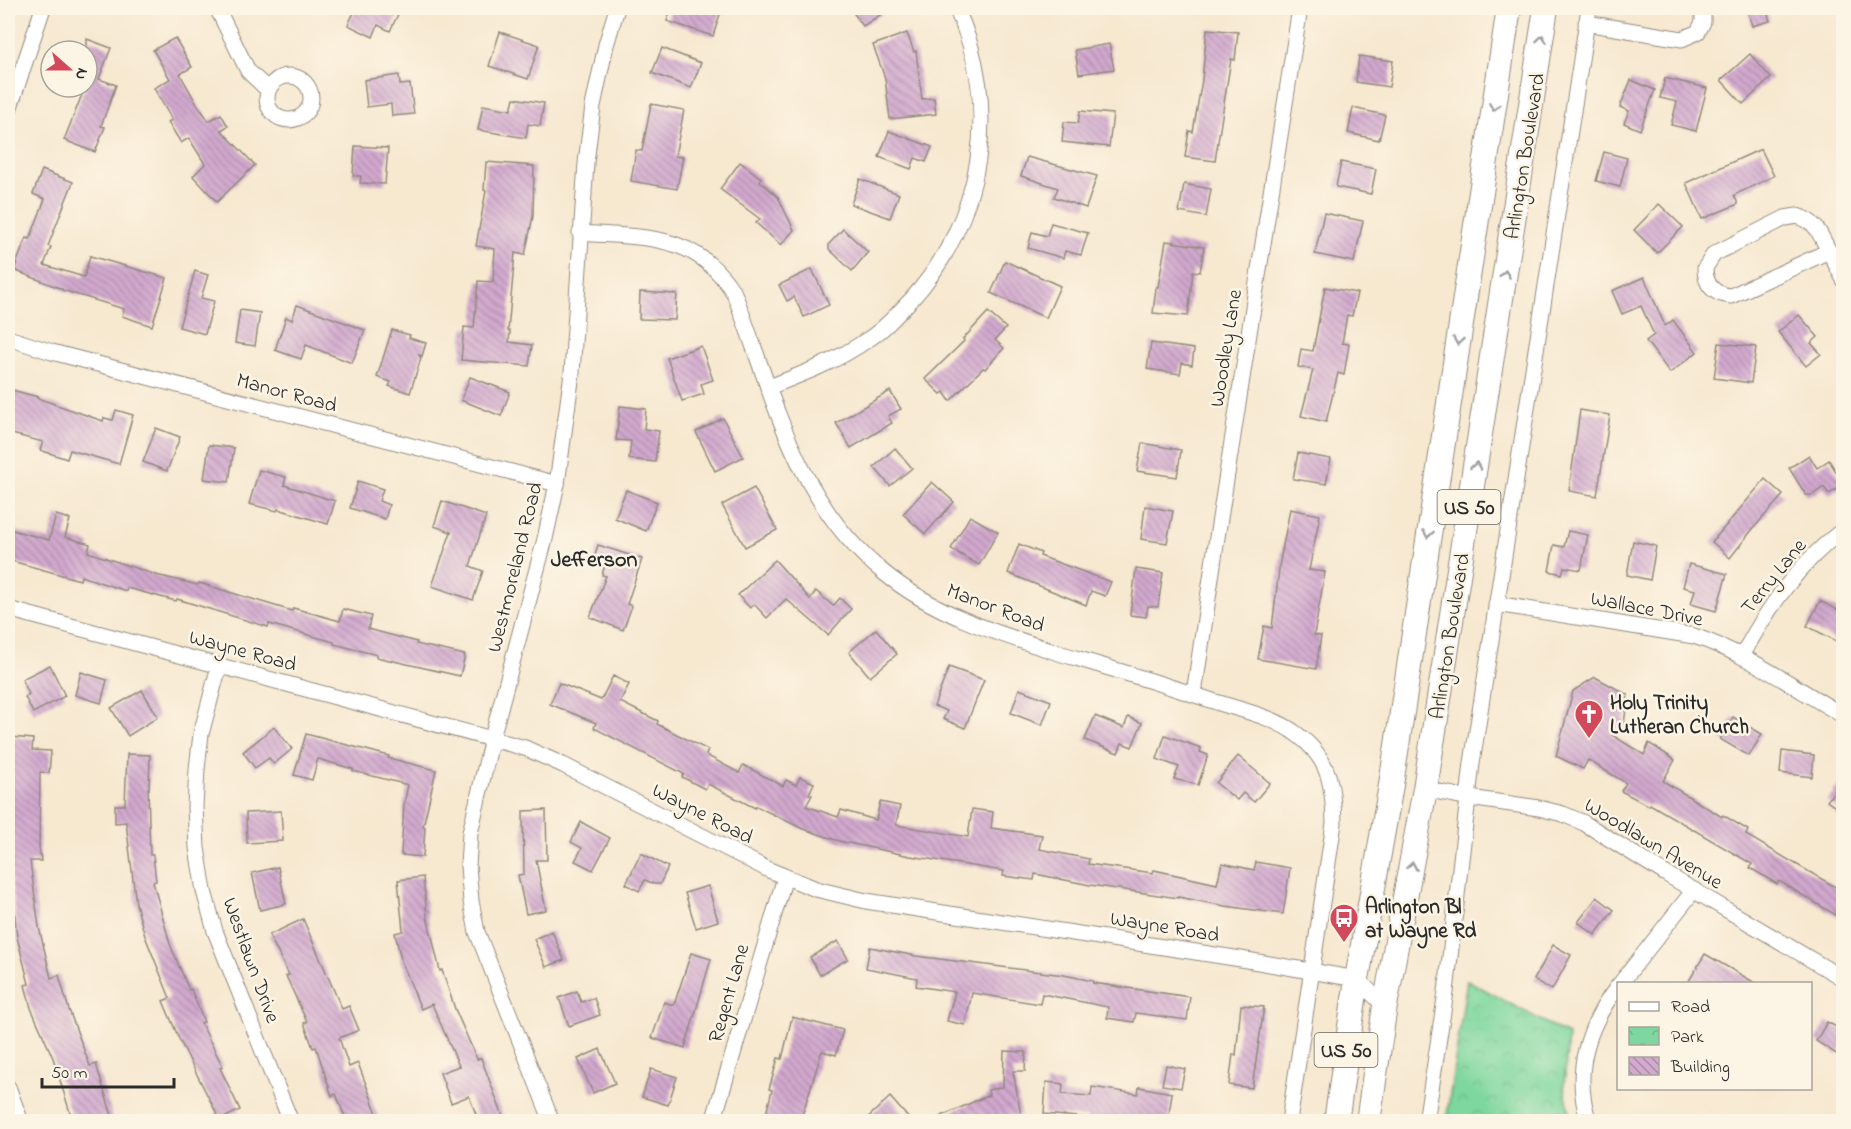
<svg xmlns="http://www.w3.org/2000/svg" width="1851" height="1129" font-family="'Indie Flower',sans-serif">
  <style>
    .park { fill: url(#park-crowns); stroke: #548164; stroke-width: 1.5 }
    .building { fill: url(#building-back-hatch) }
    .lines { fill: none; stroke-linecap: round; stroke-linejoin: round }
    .minor-casing { stroke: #918a7e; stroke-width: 17 }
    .trunk-casing { stroke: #918a7e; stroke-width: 26 }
    .minor { stroke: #fff; stroke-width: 15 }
    .trunk { stroke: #fff; stroke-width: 24 }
    .oneway { stroke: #a0a0a0 }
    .labels { text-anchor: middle; stroke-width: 5; stroke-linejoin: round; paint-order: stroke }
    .shield { fill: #fcf5e5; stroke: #6a6863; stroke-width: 1.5 }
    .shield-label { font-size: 20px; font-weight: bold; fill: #2b2b2b }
    .street-label { font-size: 21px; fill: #2b2b2b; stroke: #fcf5e5 }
    .poi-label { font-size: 21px; font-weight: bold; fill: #2b2b2b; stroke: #fcf5e5; text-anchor: start }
    .neighbourhood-label { font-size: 22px; font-weight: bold; fill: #2b2b2b; stroke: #fcf5e5 }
  </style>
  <defs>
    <pattern id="park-crowns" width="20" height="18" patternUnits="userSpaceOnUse" patternTransform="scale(1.5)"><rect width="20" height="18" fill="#7dd79e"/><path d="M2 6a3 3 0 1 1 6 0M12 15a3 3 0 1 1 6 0" fill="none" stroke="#6cb988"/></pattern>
    <pattern id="building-back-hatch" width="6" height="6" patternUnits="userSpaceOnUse" patternTransform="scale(1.5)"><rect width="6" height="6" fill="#d2a9cf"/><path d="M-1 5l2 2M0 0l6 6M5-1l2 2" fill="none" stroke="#ab8aa8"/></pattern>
  </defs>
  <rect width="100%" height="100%" fill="#fcf5e5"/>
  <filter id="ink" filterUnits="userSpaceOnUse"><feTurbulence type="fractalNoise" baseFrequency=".0167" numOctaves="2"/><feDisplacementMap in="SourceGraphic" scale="12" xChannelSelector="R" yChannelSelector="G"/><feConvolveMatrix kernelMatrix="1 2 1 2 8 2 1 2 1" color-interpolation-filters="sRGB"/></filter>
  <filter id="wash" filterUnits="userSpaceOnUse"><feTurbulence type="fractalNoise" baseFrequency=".008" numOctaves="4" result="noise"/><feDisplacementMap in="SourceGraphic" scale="24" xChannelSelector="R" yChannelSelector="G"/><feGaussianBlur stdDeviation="1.35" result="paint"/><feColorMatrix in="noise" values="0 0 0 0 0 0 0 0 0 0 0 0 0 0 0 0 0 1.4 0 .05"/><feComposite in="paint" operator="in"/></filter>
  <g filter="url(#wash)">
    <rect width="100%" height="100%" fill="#f7e8d0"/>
    <path class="park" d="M1467,980L1568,1035L1564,1087L1572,1121H1446Z"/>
    <g id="blocks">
      <g class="building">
        <path d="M356,8H401L390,31L378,25L373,37L348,25Z"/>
        <path d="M671,8H722L713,36L667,21Z"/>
        <path d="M850,8H891L863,26Z"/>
        <path d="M1747,8H1766L1770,21L1752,26Z"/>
        <path d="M1207,29L1238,32L1235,60L1231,59L1215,161L1185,157L1189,131L1193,132L1202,80Z"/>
        <path d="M500,32L539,45L528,79L489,66Z"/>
        <path d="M907,33L914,52L916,51L922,99L934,98L936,114L890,119L885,78L873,45Z"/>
        <path d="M175,38L192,67L180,74L197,104L209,121L221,114L228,126L221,130L255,165L217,202L193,176L205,164L189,138L181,143L168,122L172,120L154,88L170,79L153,50Z"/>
        <path d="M87,39L111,48L99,79L116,85L101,126L105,127L95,152L64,140L85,87H87Z"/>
        <path d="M1109,44L1114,69L1079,74L1075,50Z"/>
        <path d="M662,48L701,63L691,88L652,73Z"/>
        <path d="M1750,54L1771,78L1743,104L1721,80Z"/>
        <path d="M1359,56L1393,61L1389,87L1356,82Z"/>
        <path d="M399,75L400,85L410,84L414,114L392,116L391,104L367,107L364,80Z"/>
        <path d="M1665,78L1707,88L1696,131L1671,125L1677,102L1660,98Z"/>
        <path d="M1631,80L1655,90L1640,130L1624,123L1629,111L1620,107Z"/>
        <path d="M514,98L544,103L540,126L528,124L526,138L478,130L483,105L511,110Z"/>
        <path d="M651,104L684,110L675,156L683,157L677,189L631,181L636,150L642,151Z"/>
        <path d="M1353,108L1385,115L1379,140L1348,133Z"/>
        <path d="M1080,111L1113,114L1109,147L1062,142L1064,122L1078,123Z"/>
        <path d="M889,131L932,147L926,162L915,158L911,169L879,157Z"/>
        <path d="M355,146L388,148L385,184L360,183L361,176H353Z"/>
        <path d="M1761,149L1774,176L1734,195L1738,204L1702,219L1686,183Z"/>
        <path d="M1604,152L1627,158L1620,187L1596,181Z"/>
        <path d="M1027,157L1097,176L1086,208L1054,197L1058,188L1021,176Z"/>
        <path d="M486,162L534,166L533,216L525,255L515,253L508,331H510L509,342L532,345L529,366L461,360L464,327L474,328L478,281L493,282L495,249L476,246L486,191L484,190Z"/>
        <path d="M740,162L761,178L760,181L778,197L794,230L781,245L756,223L760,219L720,189Z"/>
        <path d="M1341,162L1376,169L1371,194L1336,187Z"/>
        <path d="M42,170L73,182L48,246L51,247L44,265L84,277L90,256L167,278L152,326L122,316L124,309L62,290V289L14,270L26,238L30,239L45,199L33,194Z"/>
        <path d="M860,179L899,194L890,218L851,204Z"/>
        <path d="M1184,184L1211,189L1206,217L1179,212Z"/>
        <path d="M1659,204L1683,227L1657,253L1634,230Z"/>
        <path d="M1324,213L1363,221L1354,262L1315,254Z"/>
        <path d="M1051,223L1088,233L1081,255L1065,251L1063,258L1028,248L1032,232L1047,236Z"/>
        <path d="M843,229L868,252L852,271L829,249V244Z"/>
        <path d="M1166,241L1204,247L1200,272L1193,271L1188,316L1153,313L1156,287H1158Z"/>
        <path d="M1005,261L1060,286L1046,318L991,293Z"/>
        <path d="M812,269L829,305L804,317L794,297L787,301L779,285Z"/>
        <path d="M195,271L208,275L201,298L214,301L205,334L179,327Z"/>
        <path d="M1644,277L1665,326L1673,320L1697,352L1670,373L1646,341L1654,335L1641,306L1622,314L1612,291Z"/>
        <path d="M1325,287L1357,293L1352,316L1347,315L1342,343L1349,344L1344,375L1338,373L1326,422L1301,416L1313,370L1298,367L1301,349L1313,351Z"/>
        <path d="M640,292L677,294L675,320L639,319Z"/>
        <path d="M297,305L365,330L352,363L306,345L301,359L275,350L286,317L292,320Z"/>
        <path d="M240,310L260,313L255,346L235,343Z"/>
        <path d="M988,312L1006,328L995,340L1004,348L985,369L983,368L950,401L944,392L941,394L925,379L964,341L963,339Z"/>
        <path d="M1799,315L1818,337L1811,343L1821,354L1806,366L1778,332Z"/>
        <path d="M392,330L410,335L409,338L426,343L422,356L419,355L421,358L410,393L389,386L391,382L377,377Z"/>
        <path d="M1151,343L1194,349L1192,365L1182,363L1180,374L1147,369Z"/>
        <path d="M1719,343L1756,347L1751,383L1714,378Z"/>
        <path d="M701,346L713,380L701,384L704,394L682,401L667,358Z"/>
        <path d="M470,377L510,392L501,416L461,400Z"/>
        <path d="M8,389L38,397L37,398L103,421L104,418L113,420L116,410L133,415L119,464L70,450L67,459L40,450L43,442L8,433Z"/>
        <path d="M890,391L901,409L888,416L892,423L851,448L836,423Z"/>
        <path d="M620,406L646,409L644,429L659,431L655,462L629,459L631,441L616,440Z"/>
        <path d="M1580,410L1610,415L1597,496L1569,491Z"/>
        <path d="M723,418L743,457L715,471L696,432Z"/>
        <path d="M156,428L180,437L167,471L143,462Z"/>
        <path d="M1142,443L1181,450L1177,477L1137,471Z"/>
        <path d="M209,445L234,448L229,482L204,479Z"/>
        <path d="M895,448L912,468L890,486L874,467Z"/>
        <path d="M1298,453L1331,459L1326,484L1293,479Z"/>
        <path d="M1809,455L1817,468L1829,460L1844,485L1829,494L1824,487L1812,495H1806L1789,468Z"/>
        <path d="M259,470L286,477L284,485L335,501L328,524L278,509L277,511L249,504Z"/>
        <path d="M1765,479L1783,495L1752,530L1730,558L1712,542Z"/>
        <path d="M358,481L383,489L379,501L389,505L385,519L350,508Z"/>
        <path d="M932,482L954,502L925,534L903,514Z"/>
        <path d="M754,488L777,530L745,547L722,505Z"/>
        <path d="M626,490L657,502L646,531L615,518Z"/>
        <path d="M442,501L486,516L470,566L483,571L473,600L432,586L451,532L434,526Z"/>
        <path d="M1145,506L1173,511L1167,543L1141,539Z"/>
        <path d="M1290,509L1320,515L1309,570L1325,572L1314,635L1321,636L1316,669L1258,659L1264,626L1272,628L1280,561Z"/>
        <path d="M56,515L70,519L65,537L90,544L88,552L156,575L198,585L199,583L292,611L293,608L340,621L343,609L371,616L368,629L417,642L416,644L465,655L460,676L376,657L377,655L334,644V642L269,624L268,627L177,599L176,601L127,588L126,591L81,576L80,580L8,560V544L12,530L49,540Z"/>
        <path d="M970,516L998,532L979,565L951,549Z"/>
        <path d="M1568,531L1588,535L1581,570L1564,567L1562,574L1549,571L1554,545L1564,547Z"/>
        <path d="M1633,541L1656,546L1650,580L1627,575Z"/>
        <path d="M1019,544L1041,553L1040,556L1111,582L1105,596L1091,591L1086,605L1008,573Z"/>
        <path d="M598,545L642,559L627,604L632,606L623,630L590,617L606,576L602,575L606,562L594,558Z"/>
        <path d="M775,560L810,599L816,591L833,606L840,598L851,609L828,635L786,599L767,618L754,604L750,608L738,595Z"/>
        <path d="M1689,564L1727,574L1716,611L1691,604L1695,590L1683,587Z"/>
        <path d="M1136,569L1163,573L1158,607L1148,606L1146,617L1130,615Z"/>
        <path d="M1820,601L1844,613V645L1807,626Z"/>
        <path d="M876,629L897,654L870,677L849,652Z"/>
        <path d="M50,665L65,696L33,713L25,697L29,694L22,679Z"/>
        <path d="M949,667L984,680L965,728L943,719L947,711L934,706Z"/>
        <path d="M81,672L107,680L101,703L75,695Z"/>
        <path d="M613,676L629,684L620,702L658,721L657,724L708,750L706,755L739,773L743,765L783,786L786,780L796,785L800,777L814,783L809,794L812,795L806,806L838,817L841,810L876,820L880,802L900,806L896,825L968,837L972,809L993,812L991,828L1042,835L1039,849L1089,859L1088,864L1153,873L1154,870L1217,884L1222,863L1254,870L1256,862L1290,868L1283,914L1225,906L1178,897V898L1090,885L1035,874L1034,880L1003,876L1004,871L910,856L839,841L801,828L756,806L755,808L708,784L705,789L682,777L684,774L594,728L596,723L550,704L559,683L601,700Z"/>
        <path d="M1595,677L1628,695L1624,724L1612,735L1644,755L1649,743L1675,760L1663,781L1722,817L1723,815L1748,830L1746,835L1844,892V920L1779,881L1777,884L1750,868L1752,864L1650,804L1649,806L1621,791L1626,783L1588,760L1583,769L1556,756L1573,691Z"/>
        <path d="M1019,689L1051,701L1042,725L1011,713Z"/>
        <path d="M142,690L158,717L128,736L111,708Z"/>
        <path d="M1095,716L1124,728L1128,717L1142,723L1132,747L1122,743L1118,753L1085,740Z"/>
        <path d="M1733,717L1762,734L1749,756L1720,739Z"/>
        <path d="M274,727L292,749L274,764L269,758L255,768L243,752Z"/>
        <path d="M306,734L389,756L388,758L436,770L423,827H425L423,857L401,855L404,804L408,785L353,771V769L318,759L312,780L294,775Z"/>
        <path d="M1165,735L1201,748L1200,752L1208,755L1198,785L1174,779L1179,767L1157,759Z"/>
        <path d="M11,737L33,739L32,750L51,751L49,773L40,772L39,847L41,861H30L39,927L51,978L59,975L69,1010L90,1066L96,1064L114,1122H73L53,1058L31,1008L25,985L29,984L17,937L10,869H8V768Z"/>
        <path d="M1782,751L1814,755L1812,777L1780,773Z"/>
        <path d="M127,754L150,755L149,789L148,788L150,855H153L156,881L153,882L170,944L189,990L191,989L204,1022L201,1023L223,1067L220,1068L240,1110L220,1120L180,1041L163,1001L170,998L145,936L136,904L126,822L115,823V805H125Z"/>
        <path d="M1238,756L1270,783L1254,802L1243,793L1237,800L1216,783Z"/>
        <path d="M1844,778V813L1827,801Z"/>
        <path d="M546,810L547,860H536L546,910L526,914L518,875L524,874L523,811Z"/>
        <path d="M281,811L283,841L247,843L246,813Z"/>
        <path d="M581,822L610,838L593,870L575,861L582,848L571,842Z"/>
        <path d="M641,853L668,867L660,884H654L645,880L639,891L626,884Z"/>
        <path d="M278,867L286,904L260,910L252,873Z"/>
        <path d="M423,877L427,916L440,971L442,970L455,1009L477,1059L481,1058L505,1122H479L469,1096L451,1103L440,1073L459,1066L432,1004L421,1009L401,960L395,933L403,931L398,880Z"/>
        <path d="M708,886L718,921L696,928L685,893Z"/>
        <path d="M1597,897L1614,910L1595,935L1578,922Z"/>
        <path d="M303,919L342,1009L349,1006L359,1030L339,1038L349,1067L358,1063L380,1122H347L336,1094L332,1096L316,1047L313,1048L304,1023L307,1022L286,976L289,975L269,935Z"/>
        <path d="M552,931L564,960L546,967L534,939Z"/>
        <path d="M838,941L848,959L820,975L810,957Z"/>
        <path d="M1553,945L1571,955L1552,990L1534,980Z"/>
        <path d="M870,947L916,956L1064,975L1093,981V983L1190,997L1187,1020L1136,1013L1134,1022L1107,1018L1108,1007L1042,994L1040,1004L972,993L965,1025L947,1021L955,992L916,986L917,978L866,968Z"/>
        <path d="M691,953L711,959L685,1048L652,1038L664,1002L674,1005Z"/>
        <path d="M1705,954L1757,984H1687Z"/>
        <path d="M577,991L581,1002L594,998L600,1015L569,1026L559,998Z"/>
        <path d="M1241,1005L1264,1007L1252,1088L1229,1085L1233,1054L1236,1055Z"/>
        <path d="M792,1017L843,1030L836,1055L822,1051L800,1122H764L772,1090L769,1089L778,1058L782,1059Z"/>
        <path d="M1827,1022L1844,1031V1046L1838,1055L1816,1041Z"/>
        <path d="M600,1049L615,1083L593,1093L578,1059Z"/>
        <path d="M1004,1051L1026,1052L1025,1071H1013L1021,1115L987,1122H928L989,1095L988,1090L1003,1087Z"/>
        <path d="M1166,1065L1185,1069L1181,1088L1162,1085Z"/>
        <path d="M651,1069L677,1077L668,1105L642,1097Z"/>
        <path d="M1046,1082L1063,1084L1062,1094L1091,1096L1092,1087L1138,1094L1139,1087L1172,1093L1168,1122H1096L1087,1120L1088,1118L1044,1114Z"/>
        <path d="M890,1097L912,1122H863Z"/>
      </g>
    </g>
  </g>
  <g filter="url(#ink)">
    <use href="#blocks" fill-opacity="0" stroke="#918a7e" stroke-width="1.5"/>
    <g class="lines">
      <g class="minor-casing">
        <g id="minor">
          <path d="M217,8L248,71L268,90"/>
          <path d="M1586,23L1682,39L1698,32L1703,22V8"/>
          <circle cx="289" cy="98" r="22"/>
          <path d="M8,113L43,8"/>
          <path d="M1797,216C1817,222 1819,233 1829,251L1731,296C1714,295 1705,285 1705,268L1714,254L1785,218Z"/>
          <path d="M580,233C645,238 695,232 734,293C773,392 795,502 883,572C934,614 996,633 1059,653C1109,668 1160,683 1210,700C1239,710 1274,716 1298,735C1330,759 1333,786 1334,823L1289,1122"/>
          <path d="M1829,251L1844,280"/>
          <path d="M8,338L52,352L557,484"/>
          <path d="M769,387C803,374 837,361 867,340C884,330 897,314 911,300C983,221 1002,105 956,8"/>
          <path d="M1496,604L1694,636C1748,654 1795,688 1844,716"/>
          <path d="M8,609L525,748L563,765L769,870L816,889L866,901L1241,959L1357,979L1385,1006"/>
          <path d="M1742,656C1768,607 1799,563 1844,529"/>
          <path d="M219,666L201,734L197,769L195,807L197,848L204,891L215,931L291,1122"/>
          <path d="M1194,694L1216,544L1300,8"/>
          <path d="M1425,789L1469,798L1539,808L1563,814L1584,823L1666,874L1844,979"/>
          <path d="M1620,984L1694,890"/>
          <path d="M8,1087L21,1122"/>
          <path d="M552,1122L477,932L471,901L468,866L470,833L492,738L545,539L557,484L572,373L586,163L593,106L606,45L617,8"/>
          <path d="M713,1122L785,877"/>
          <path d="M1426,1122L1446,992L1472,763L1589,8"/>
          <path d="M1589,1122C1572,1072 1588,1025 1618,986"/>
        </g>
      </g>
      <g class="trunk-casing">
        <g id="trunk">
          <path d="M1336,1122L1357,979L1391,785L1509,8"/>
          <path d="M1368,1122L1385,1006L1425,789L1546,8"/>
        </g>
      </g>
      <use href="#minor" class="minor"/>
      <use href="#trunk" class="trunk"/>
    </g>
    <defs><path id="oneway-chevron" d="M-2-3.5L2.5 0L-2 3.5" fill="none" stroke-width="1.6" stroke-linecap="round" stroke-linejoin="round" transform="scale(1.5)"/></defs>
    <g class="oneway">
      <use href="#oneway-chevron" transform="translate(1542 39) rotate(-81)"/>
      <use href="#oneway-chevron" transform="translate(1494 107) rotate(99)"/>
      <use href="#oneway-chevron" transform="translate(1505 274) rotate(-81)"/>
      <use href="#oneway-chevron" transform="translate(1458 341) rotate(99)"/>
      <use href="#oneway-chevron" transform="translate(1476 466) rotate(-81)"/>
      <use href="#oneway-chevron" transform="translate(1428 534) rotate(99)"/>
      <use href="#oneway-chevron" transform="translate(1412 866) rotate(-80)"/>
    </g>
  </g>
  <defs>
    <g id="church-pin" transform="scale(1.5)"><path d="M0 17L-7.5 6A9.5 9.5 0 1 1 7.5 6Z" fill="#d1495b" stroke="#fcf5e5"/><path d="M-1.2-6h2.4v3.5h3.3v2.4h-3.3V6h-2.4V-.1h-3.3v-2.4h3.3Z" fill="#fff"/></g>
    <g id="bus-pin" transform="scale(1.5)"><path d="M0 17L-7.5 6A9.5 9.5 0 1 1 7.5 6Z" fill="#d1495b" stroke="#fcf5e5"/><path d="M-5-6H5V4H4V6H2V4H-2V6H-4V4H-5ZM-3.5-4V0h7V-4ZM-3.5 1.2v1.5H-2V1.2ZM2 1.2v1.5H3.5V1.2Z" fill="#fff"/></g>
  </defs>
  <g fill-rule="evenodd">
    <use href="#church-pin" x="1589" y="714"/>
    <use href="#bus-pin" x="1344" y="918"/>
  </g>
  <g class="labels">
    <g class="shield">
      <rect x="1437.5" y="490" width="63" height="34" rx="4.5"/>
      <rect x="1314.5" y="1033" width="63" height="34" rx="4.5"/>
    </g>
    <g class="shield-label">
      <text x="1469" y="514">US 50</text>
      <text x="1346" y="1057">US 50</text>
    </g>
    <g class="street-label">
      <text transform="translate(1524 156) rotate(-81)" y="7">Arlington Boulevard</text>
      <text transform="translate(1225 348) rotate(-81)" y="7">Woodley Lane</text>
      <text transform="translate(287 392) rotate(15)" y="7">Manor Road</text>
      <text transform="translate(514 567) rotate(-76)" y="7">Westmoreland Road</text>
      <text transform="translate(1773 576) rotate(-51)" y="7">Terry Lane</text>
      <text transform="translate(996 607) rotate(21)" y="7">Manor Road</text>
      <text transform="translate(1647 608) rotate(11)" y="7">Wallace Drive</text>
      <text transform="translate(1449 636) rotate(-81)" y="7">Arlington Boulevard</text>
      <text transform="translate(243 650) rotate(15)" y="7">Wayne Road</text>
      <text transform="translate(703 813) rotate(27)" y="7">Wayne Road</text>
      <text transform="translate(1654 843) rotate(31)" y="7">Woodlawn Avenue</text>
      <text transform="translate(1165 926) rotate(9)" y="7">Wayne Road</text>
      <text transform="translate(252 960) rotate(70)" y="7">Westlawn Drive</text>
      <text transform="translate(728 993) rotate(-74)" y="7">Regent Lane</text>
    </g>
    <g class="poi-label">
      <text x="1610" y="709">Holy Trinity<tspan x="1610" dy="24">Lutheran Church</tspan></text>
      <text x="1365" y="913">Arlington Bl<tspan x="1365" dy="24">at Wayne Rd</tspan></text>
    </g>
    <g class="neighbourhood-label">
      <text x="594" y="566">Jefferson</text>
    </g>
  </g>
  <rect width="1851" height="1129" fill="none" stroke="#fcf5e5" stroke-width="30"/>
  <rect x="1617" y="982" width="195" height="108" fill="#fcf5e5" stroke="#a8a49b" stroke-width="1.5"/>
  <rect x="1629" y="1002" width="30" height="9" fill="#ffffff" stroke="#a8a49b" stroke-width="1.5"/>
  <text x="1671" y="1012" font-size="18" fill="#2b2b2b">Road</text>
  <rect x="1629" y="1027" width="30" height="18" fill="url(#park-crowns)" stroke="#a8a49b" stroke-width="1.5"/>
  <text x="1671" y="1042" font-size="18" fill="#2b2b2b">Park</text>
  <rect x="1629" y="1057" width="30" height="18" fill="url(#building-back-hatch)" stroke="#a8a49b" stroke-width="1.5"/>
  <text x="1671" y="1072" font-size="18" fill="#2b2b2b">Building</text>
  <g transform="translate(69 69) rotate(111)"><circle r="28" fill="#fcf5e5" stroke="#a8a49b" stroke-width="1.5"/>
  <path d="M0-4.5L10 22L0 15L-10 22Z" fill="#d1495b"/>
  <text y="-9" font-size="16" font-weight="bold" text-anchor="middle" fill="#2b2b2b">N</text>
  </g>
  <path d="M42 1078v9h132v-9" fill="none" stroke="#2b2b2b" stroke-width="3"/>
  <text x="51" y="1078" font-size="18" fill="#2b2b2b" stroke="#fcf5e5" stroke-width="4.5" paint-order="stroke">50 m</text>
</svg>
